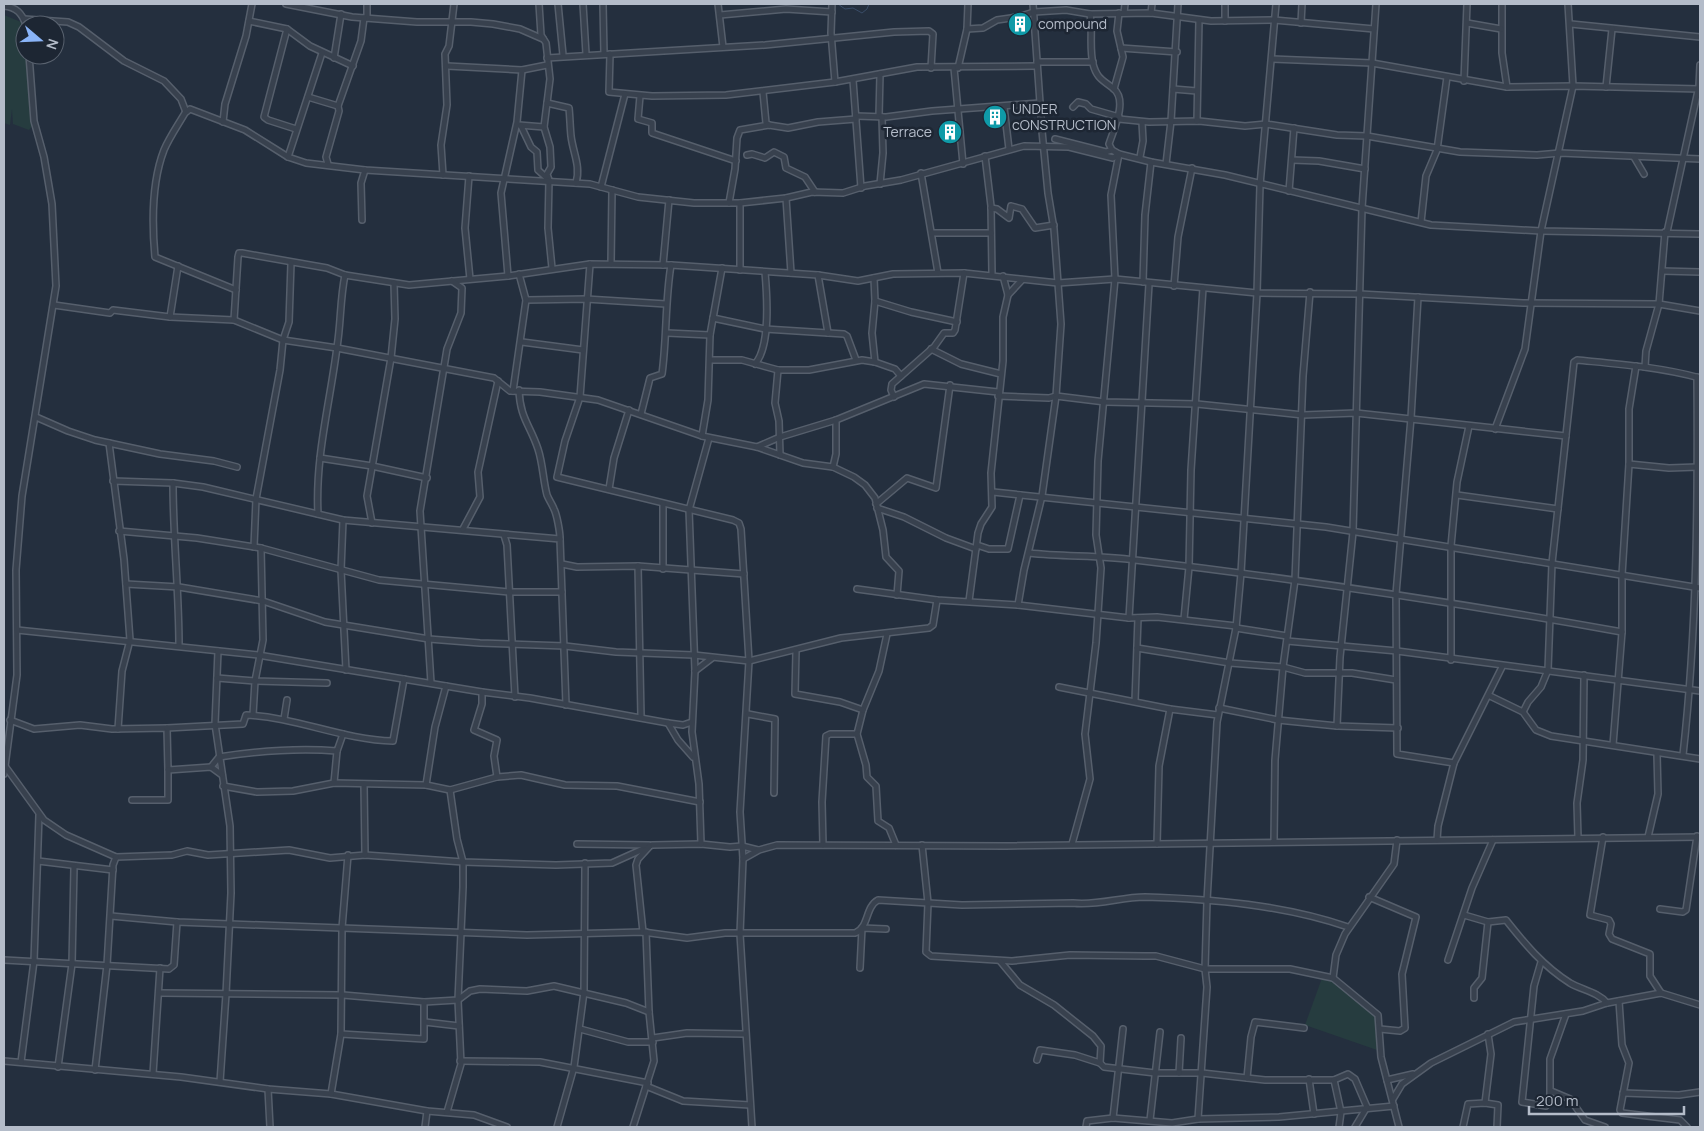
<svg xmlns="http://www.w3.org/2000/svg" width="1704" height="1131" font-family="Manrope,sans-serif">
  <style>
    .green { fill: #263c3f }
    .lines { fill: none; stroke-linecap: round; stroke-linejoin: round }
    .stream { stroke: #394c67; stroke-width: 1 }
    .minor-casing { stroke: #565f6c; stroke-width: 8 }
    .minor { stroke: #38414e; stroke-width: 5 }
    .labels { text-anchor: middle; stroke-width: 5; stroke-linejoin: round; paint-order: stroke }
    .poi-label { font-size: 14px; fill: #b4bcc9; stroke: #1d2633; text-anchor: start }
  </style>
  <rect width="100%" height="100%" fill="#242f3e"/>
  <g class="green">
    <path d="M4,15L21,22L25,35L32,126L29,130L13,124L12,109L10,125L4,123Z"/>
    <path d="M1322,978L1333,980L1377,1016V1050L1305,1025Z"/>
  </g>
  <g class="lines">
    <path class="stream" d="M838,4L845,9L853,8L862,13L867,9L869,4"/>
    <g class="minor-casing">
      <g id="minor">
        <path d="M286,4L352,17L417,22H471L493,24L520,29L543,39"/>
        <path d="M539,4L541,35L546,43L550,79L544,127L550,147L551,167L547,174L549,180L548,228L552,268"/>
        <path d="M558,4L563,55"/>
        <path d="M583,4L586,54"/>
        <path d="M603,4L604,54"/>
        <path d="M718,4L723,47"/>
        <path d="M832,4L831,33L835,82"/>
        <path d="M1502,4V53L1507,87"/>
        <path d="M4,6C16,7 22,13 26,25"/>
        <path d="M1124,13L1125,4"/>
        <path d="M1151,13L1152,4"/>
        <path d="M720,15L786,9L832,12"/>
        <path d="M367,18V4"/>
        <path d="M24,19L68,22L79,27L124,61L164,81L181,99L186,112"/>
        <path d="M249,21L287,29L310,46L353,66"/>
        <path d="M1225,21V4"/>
        <path d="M1301,23L1302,4"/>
        <path d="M1467,23L1501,29"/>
        <path d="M1571,24L1700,37"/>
        <path d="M287,29L264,117L268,120L296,129"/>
        <path d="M967,29L983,28L997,20L1018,17L1034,12L1066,10L1090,14L1151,13L1211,21L1274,20L1374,29"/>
        <path d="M1121,48L1177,52"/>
        <path d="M610,54L609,92L652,96L726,95L835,82L917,67L1037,66"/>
        <path d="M334,58L341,14"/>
        <path d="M547,58L765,45L894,32L929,31L933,34L931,68"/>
        <path d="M1272,59L1372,63L1507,87L1573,86L1700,89"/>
        <path d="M1037,62H1093"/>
        <path d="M447,66L522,70L547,65"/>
        <path d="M954,68L963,164"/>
        <path d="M958,68L967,29L968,4"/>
        <path d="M853,80L861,188"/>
        <path d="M1464,81L1467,4"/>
        <path d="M1606,87L1612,29"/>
        <path d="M1114,89L1123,57L1117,31L1119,13"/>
        <path d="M1173,89L1197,91"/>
        <path d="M763,92L766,123L769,125"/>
        <path d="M640,96L638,119L652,123V133L736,161"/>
        <path d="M308,97L338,106"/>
        <path d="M547,103L569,108C570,118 570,126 571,136C573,153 581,166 576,183"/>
        <path d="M1004,107L1009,149"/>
        <path d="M1073,107L1078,102L1086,104L1091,109L1119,117"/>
        <path d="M856,116L886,117L932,111L1040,103"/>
        <path d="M879,116L880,74"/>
        <path d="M1119,119L1149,122L1199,121L1245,126L1266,124L1337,135L1367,136L1460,152L1537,155L1560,153L1700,159"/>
        <path d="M1197,121L1199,20"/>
        <path d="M223,122L225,104L246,36L252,4"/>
        <path d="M519,125L544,127"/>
        <path d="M521,126L531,147L537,152L538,170L549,180"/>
        <path d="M1055,139L1106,152L1112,150"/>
        <path d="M747,155L752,154L765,158L774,152L784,157L786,168L805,177L815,192"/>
        <path d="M985,156L991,206L992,274"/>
        <path d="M288,157L322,53"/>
        <path d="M1140,157L1143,141L1142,122"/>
        <path d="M1634,157L1644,174"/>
        <path d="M1292,160L1319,161L1365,169"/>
        <path d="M328,164L326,157L339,111L338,106L361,41L364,18"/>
        <path d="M1166,164L1171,121L1178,4"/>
        <path d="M921,173L938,273"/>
        <path d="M443,175L441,145L447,105L445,54L449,46L454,4"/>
        <path d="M469,176L465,228L470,279"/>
        <path d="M880,184L883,153L882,117"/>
        <path d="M601,187L625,94"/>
        <path d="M1289,191L1294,128"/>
        <path d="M786,198L791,273"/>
        <path d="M729,203L735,169L737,138L740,130L769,125L788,128L818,122L856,119"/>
        <path d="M740,203V270"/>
        <path d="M991,208L997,209L1009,218L1011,206L1022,209L1035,228L1054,225"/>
        <path d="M362,220L361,183L365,170"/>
        <path d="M1421,222L1426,176L1437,150L1447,77"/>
        <path d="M1667,232L1699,86L1700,65"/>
        <path d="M932,233H991"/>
        <path d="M590,264L580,397L565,441L557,477L733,520L739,523L741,529L749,661L740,812L743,859L740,934L752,1127"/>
        <path d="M611,264L612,190"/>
        <path d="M663,265L669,200"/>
        <path d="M1662,271L1700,272"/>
        <path d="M818,275L828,333"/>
        <path d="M508,276L501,193L517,122L522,70"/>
        <path d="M874,278L875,301L872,333L875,362"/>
        <path d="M1143,282L1145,215L1151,162"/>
        <path d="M1174,286L1178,237L1192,168"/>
        <path d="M236,290L155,257C152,224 152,181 164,150C169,138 178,125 185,113L190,109L245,130L288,157L306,163L365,170L590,184L638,197L694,203H740L786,198L812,192L843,193L865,186L901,180L1024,146L1069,147L1113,158L1119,154L1151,162L1225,175L1431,225L1541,231L1700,234"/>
        <path d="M1008,295L1022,280"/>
        <path d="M1418,297L1411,418L1396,594L1397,754L1454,763"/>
        <path d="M526,300L586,299L666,304"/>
        <path d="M875,301L911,312L957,322"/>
        <path d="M54,305L110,313L113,310L170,317L234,320L283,340L337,348L494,378L510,391L540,392L598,400L702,436L757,447L803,463L833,467L854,477L865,485L875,498L883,530L886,557L899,571L897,595"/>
        <path d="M170,317L178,266"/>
        <path d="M713,318L765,329L844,334L847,336L856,360"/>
        <path d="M234,320L238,257L239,253H242L327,268L345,275L409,285L508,276L590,264L671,265L818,275L858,281L893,274L964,273L1058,283L1115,279L1257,293L1360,294L1523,303L1659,304L1700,311"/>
        <path d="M667,333L710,335"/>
        <path d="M522,342L583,350"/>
        <path d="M931,349L961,364L1001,374"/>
        <path d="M710,360H742L778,370H809L862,360L875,362L895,369L901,376"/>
        <path d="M755,364C771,346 767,295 765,272"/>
        <path d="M1645,367L1646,351L1659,304L1665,232"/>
        <path d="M778,370L775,403L779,421L780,455"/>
        <path d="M519,390C520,418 530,425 538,449C543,464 543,480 547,495C549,500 552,504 554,509C557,515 560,532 560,539"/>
        <path d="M513,391L526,300L519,274"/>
        <path d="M998,396L1049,398L1056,396L1105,402L1197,404L1303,415L1356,413L1566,436"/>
        <path d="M894,397L891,390L892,384L934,347L944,333H953L955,330L964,273"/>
        <path d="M641,414L650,378L662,374C667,337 665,301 671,265"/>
        <path d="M36,417L68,431L95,440L160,454L214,461L237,467"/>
        <path d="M1495,429L1525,349L1541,231L1573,86L1568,4"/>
        <path d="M702,436L708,400L710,335L722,268"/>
        <path d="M109,443L124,559L130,640L122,671L118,729"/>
        <path d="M757,447L780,437L836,420L924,384L998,392"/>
        <path d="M320,458L372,466L427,478"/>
        <path d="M1629,464L1669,468L1698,467"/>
        <path d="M833,467L836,454V420"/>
        <path d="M113,481L173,483L203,487L343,520L560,539L566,705"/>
        <path d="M173,483C173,538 179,591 179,646"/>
        <path d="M609,489L614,458L629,410"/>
        <path d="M993,492L1326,527L1700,588"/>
        <path d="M1457,495L1558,509"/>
        <path d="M663,504V569"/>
        <path d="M876,504L907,478L936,488L950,385"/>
        <path d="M877,508L904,517L946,538L976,549"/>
        <path d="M318,514C315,457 330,403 337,347C341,323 340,299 345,275"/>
        <path d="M343,520L341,570L346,670"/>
        <path d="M372,523L367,496L391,358L395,319L394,283"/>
        <path d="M463,529L480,497L478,472L498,381"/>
        <path d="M119,531L197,538L261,548L379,580L509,592H562"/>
        <path d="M504,535L507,545L515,697"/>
        <path d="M977,545L989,549H1008L1020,495"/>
        <path d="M254,547L256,499L280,370L283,340L289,322L291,263"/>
        <path d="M261,548L263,640L255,681L327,683"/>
        <path d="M1029,553C1065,557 1100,555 1135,560C1298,579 1460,603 1622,632"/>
        <path d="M562,564L577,567L638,566L744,574"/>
        <path d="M638,566L641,717"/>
        <path d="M126,584L179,587L263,601L325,622L429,639L480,643L565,646L616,652L694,655L749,661L841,638L929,628L933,625L937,600"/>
        <path d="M857,589L937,600L1018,605L1129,618L1157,617L1236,626"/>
        <path d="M969,601L978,533L981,524L992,507L991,473L1003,361V317L1008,295L1003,276"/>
        <path d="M1018,605L1024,570L1042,496L1056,396L1061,324L1054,229L1048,193L1042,131L1033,4"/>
        <path d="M1129,618L1149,284"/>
        <path d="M1184,619L1189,567L1191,470L1203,288"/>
        <path d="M1236,628L1287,636"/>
        <path d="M17,630L258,655L482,692L530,698L668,723L683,725L692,722"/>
        <path d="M887,634L879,671L863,710L857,734L866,765L867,777L876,786L878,821L889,828L896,845"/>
        <path d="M1287,641L1397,651L1700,691"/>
        <path d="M1137,648L1230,663L1283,667L1305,673H1352L1396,680"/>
        <path d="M218,651L215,724L230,826L231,893L226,994L220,1082"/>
        <path d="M796,651L795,694L840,702L863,710"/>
        <path d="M1451,660V546L1457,482L1469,426"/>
        <path d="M695,671L712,658"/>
        <path d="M217,678L255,681L253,715"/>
        <path d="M431,683L420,511L447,349L461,313L462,288L452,281"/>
        <path d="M1059,687L1170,709L1218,715"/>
        <path d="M482,692V704L474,730L497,740L494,756L497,777"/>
        <path d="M1490,696L1523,712L1536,730L1551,736L1700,759"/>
        <path d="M1135,701L1138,618"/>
        <path d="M1219,708L1278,720L1337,726L1398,728"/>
        <path d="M1523,712L1528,702L1541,687L1548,670L1552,563L1574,362L1577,360C1618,364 1660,367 1700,378"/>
        <path d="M748,714L775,719L774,793"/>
        <path d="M284,719L287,700"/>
        <path d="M10,720L34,729L80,725L112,729L167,728L168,770L211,767L222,775"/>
        <path d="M668,723L678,740L693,757"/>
        <path d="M1337,726L1340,657L1353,532L1362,208L1376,4"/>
        <path d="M167,728L243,724L246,715C296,717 343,740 393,741L404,679"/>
        <path d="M1613,745L1622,632V575L1629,464V409L1636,366"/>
        <path d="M1683,755C1697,629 1698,504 1697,377"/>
        <path d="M5,766L44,820L66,835L116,857L172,855L187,851L208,855L289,850L330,858L365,855L463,862L556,865L612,863L652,845L701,844L730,847L742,846L758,850"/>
        <path d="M211,767L219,757C258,751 298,748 337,751L343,734"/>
        <path d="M4,774L17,675L16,570L22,496L56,286L52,204L44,157L34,121L29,55"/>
        <path d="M334,783L337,751"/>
        <path d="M364,784L365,855"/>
        <path d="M426,785L435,727L446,686"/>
        <path d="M223,786L257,792L293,791L334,783L426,785L450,790L497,777L521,775L565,785L617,786L700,802"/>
        <path d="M132,800H168V770"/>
        <path d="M1603,837L1590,915L1609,920L1611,924L1609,934L1612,939L1650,954V976L1661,993"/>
        <path d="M1648,837L1658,794L1657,754"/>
        <path d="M1578,838L1577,803L1583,760L1584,675"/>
        <path d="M1437,840L1438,826L1454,763L1502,667"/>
        <path d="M1274,842L1275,760L1283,667L1295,580L1303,376L1310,292"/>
        <path d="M577,844L649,845"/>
        <path d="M701,844L699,784L692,732L695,671L689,510L709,438"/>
        <path d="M1072,844L1090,779L1085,734L1096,643L1101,568L1096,535L1098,461L1115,279L1111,195L1119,154L1112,150L1109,144C1113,131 1128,101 1114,89C1103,80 1097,79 1093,64C1089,47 1093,30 1090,14"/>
        <path d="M1157,844L1159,766L1170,709"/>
        <path d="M823,845L822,802L826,736L830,734H857"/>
        <path d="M922,845L928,903L926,952L931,956L1012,961L1070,955L1145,956H1156L1205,969H1290L1333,978L1378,1015L1381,1057L1399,1127"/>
        <path d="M743,859L759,850L777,845L1006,846L1700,837"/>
        <path d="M38,861L113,870"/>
        <path d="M1369,897L1416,917L1402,974L1405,1028L1400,1031L1380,1029"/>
        <path d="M1660,909L1683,912L1686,910L1697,836"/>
        <path d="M1464,915L1488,922L1506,920C1525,944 1543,966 1570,983C1582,990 1598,992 1607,1003"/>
        <path d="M111,916L177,922L527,935L643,932L687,938L725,933H855C869,928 865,907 878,900L962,905L1073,903C1097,906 1121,897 1145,897C1213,899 1284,905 1348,927"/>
        <path d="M643,932L636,865L638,859L649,847"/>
        <path d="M4,960L169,969L174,965L177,922"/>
        <path d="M1448,960L1472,888L1493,840"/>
        <path d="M1000,961L1020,985L1054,1005L1093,1036L1101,1046L1100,1063L1104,1067L1155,1073H1202L1265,1080H1334L1348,1074L1355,1079L1367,1107"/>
        <path d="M1541,962L1534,986L1522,1102L1546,1106L1550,1102V1059L1566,1014"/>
        <path d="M860,968L862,928L886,929"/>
        <path d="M1333,978L1336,955L1345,934L1394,864L1397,840"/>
        <path d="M159,993L343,995L424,1002L458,1000L470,991L480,989L527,991L554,986L626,1003L649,1012"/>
        <path d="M1474,998V988L1482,978L1488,922"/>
        <path d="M1619,1001L1622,1045L1629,1063L1620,1110L1622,1113L1680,1120L1687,1127"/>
        <path d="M425,1022L459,1026"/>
        <path d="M580,1029L628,1042H653"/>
        <path d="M341,1034L424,1039V1002"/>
        <path d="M653,1038L687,1033L745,1034"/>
        <path d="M1037,1060L1040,1050L1075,1055L1100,1063"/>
        <path d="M4,1061L181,1077L268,1089L331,1094L427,1111L474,1115L507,1127"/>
        <path d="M460,1061L540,1062L648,1083"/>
        <path d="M21,1062L34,961L39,815"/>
        <path d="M58,1067L72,964L74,867"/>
        <path d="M95,1070L107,965L113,865L116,857"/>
        <path d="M1179,1073L1181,1038"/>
        <path d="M153,1074L160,968"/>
        <path d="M1247,1078L1251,1037L1255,1022L1304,1028"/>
        <path d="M1309,1079L1314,1114"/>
        <path d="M1334,1080L1341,1112L1339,1127"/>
        <path d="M1387,1080L1413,1074"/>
        <path d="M646,1086L683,1101L750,1105"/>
        <path d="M268,1089L270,1127"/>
        <path d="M1551,1091L1570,1099L1585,1120L1605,1127"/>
        <path d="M1623,1093L1679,1095L1700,1092"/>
        <path d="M331,1094L341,1034L342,928L348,855"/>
        <path d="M1393,1099L1402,1084L1431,1063L1514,1022L1583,1011L1607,1003L1661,993L1700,1005"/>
        <path d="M1485,1103L1491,1054L1488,1034"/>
        <path d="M447,1112L461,1064L458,1000L463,887V862L457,839L450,790"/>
        <path d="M1113,1118L1123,1029"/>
        <path d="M1198,1119L1207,987L1205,969L1207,901L1217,722L1236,628L1241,573L1257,293L1260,185L1276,4"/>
        <path d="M1150,1120L1160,1032"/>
        <path d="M425,1127L427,1111"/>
        <path d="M557,1127L574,1067L584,992L585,863"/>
        <path d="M633,1127L654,1061L649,1012L646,932"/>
        <path d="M1086,1127L1087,1121L1113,1118L1172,1123L1198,1119L1279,1117L1394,1106"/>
        <path d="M1355,1127L1367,1107"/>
        <path d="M1463,1127L1468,1104L1485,1103L1498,1105L1497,1127"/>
      </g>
    </g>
    <use href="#minor" class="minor"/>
  </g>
  <defs>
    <g id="building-disc" transform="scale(1.25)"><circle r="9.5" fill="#0f9aa8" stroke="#1d2633"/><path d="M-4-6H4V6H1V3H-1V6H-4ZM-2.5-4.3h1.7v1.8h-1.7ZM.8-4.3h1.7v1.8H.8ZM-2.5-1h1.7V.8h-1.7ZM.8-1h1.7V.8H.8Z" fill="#fff"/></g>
  </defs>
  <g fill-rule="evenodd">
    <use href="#building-disc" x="1020" y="24"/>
    <use href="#building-disc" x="995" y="117"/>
    <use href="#building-disc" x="950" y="132"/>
  </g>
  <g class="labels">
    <g class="poi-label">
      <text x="1038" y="29">compound</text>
      <text x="1012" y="114">UNDER<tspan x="1012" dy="16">cONSTRUCTION</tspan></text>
      <text x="932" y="137" text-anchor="end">Terrace</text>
    </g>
  </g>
  <rect width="1704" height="1131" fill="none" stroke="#b4bcc9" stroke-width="10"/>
  <g transform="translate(40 40) rotate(109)"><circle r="24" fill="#1d2633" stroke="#59626f"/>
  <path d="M0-4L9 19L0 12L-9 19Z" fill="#8ab4f8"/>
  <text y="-8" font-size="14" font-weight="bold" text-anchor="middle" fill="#b4bcc9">N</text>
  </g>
  <path d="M1529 1106v8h155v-8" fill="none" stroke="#b4bcc9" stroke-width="2.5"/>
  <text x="1536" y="1106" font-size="15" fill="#b4bcc9" stroke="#1d2633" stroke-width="4" paint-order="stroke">200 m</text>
</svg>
